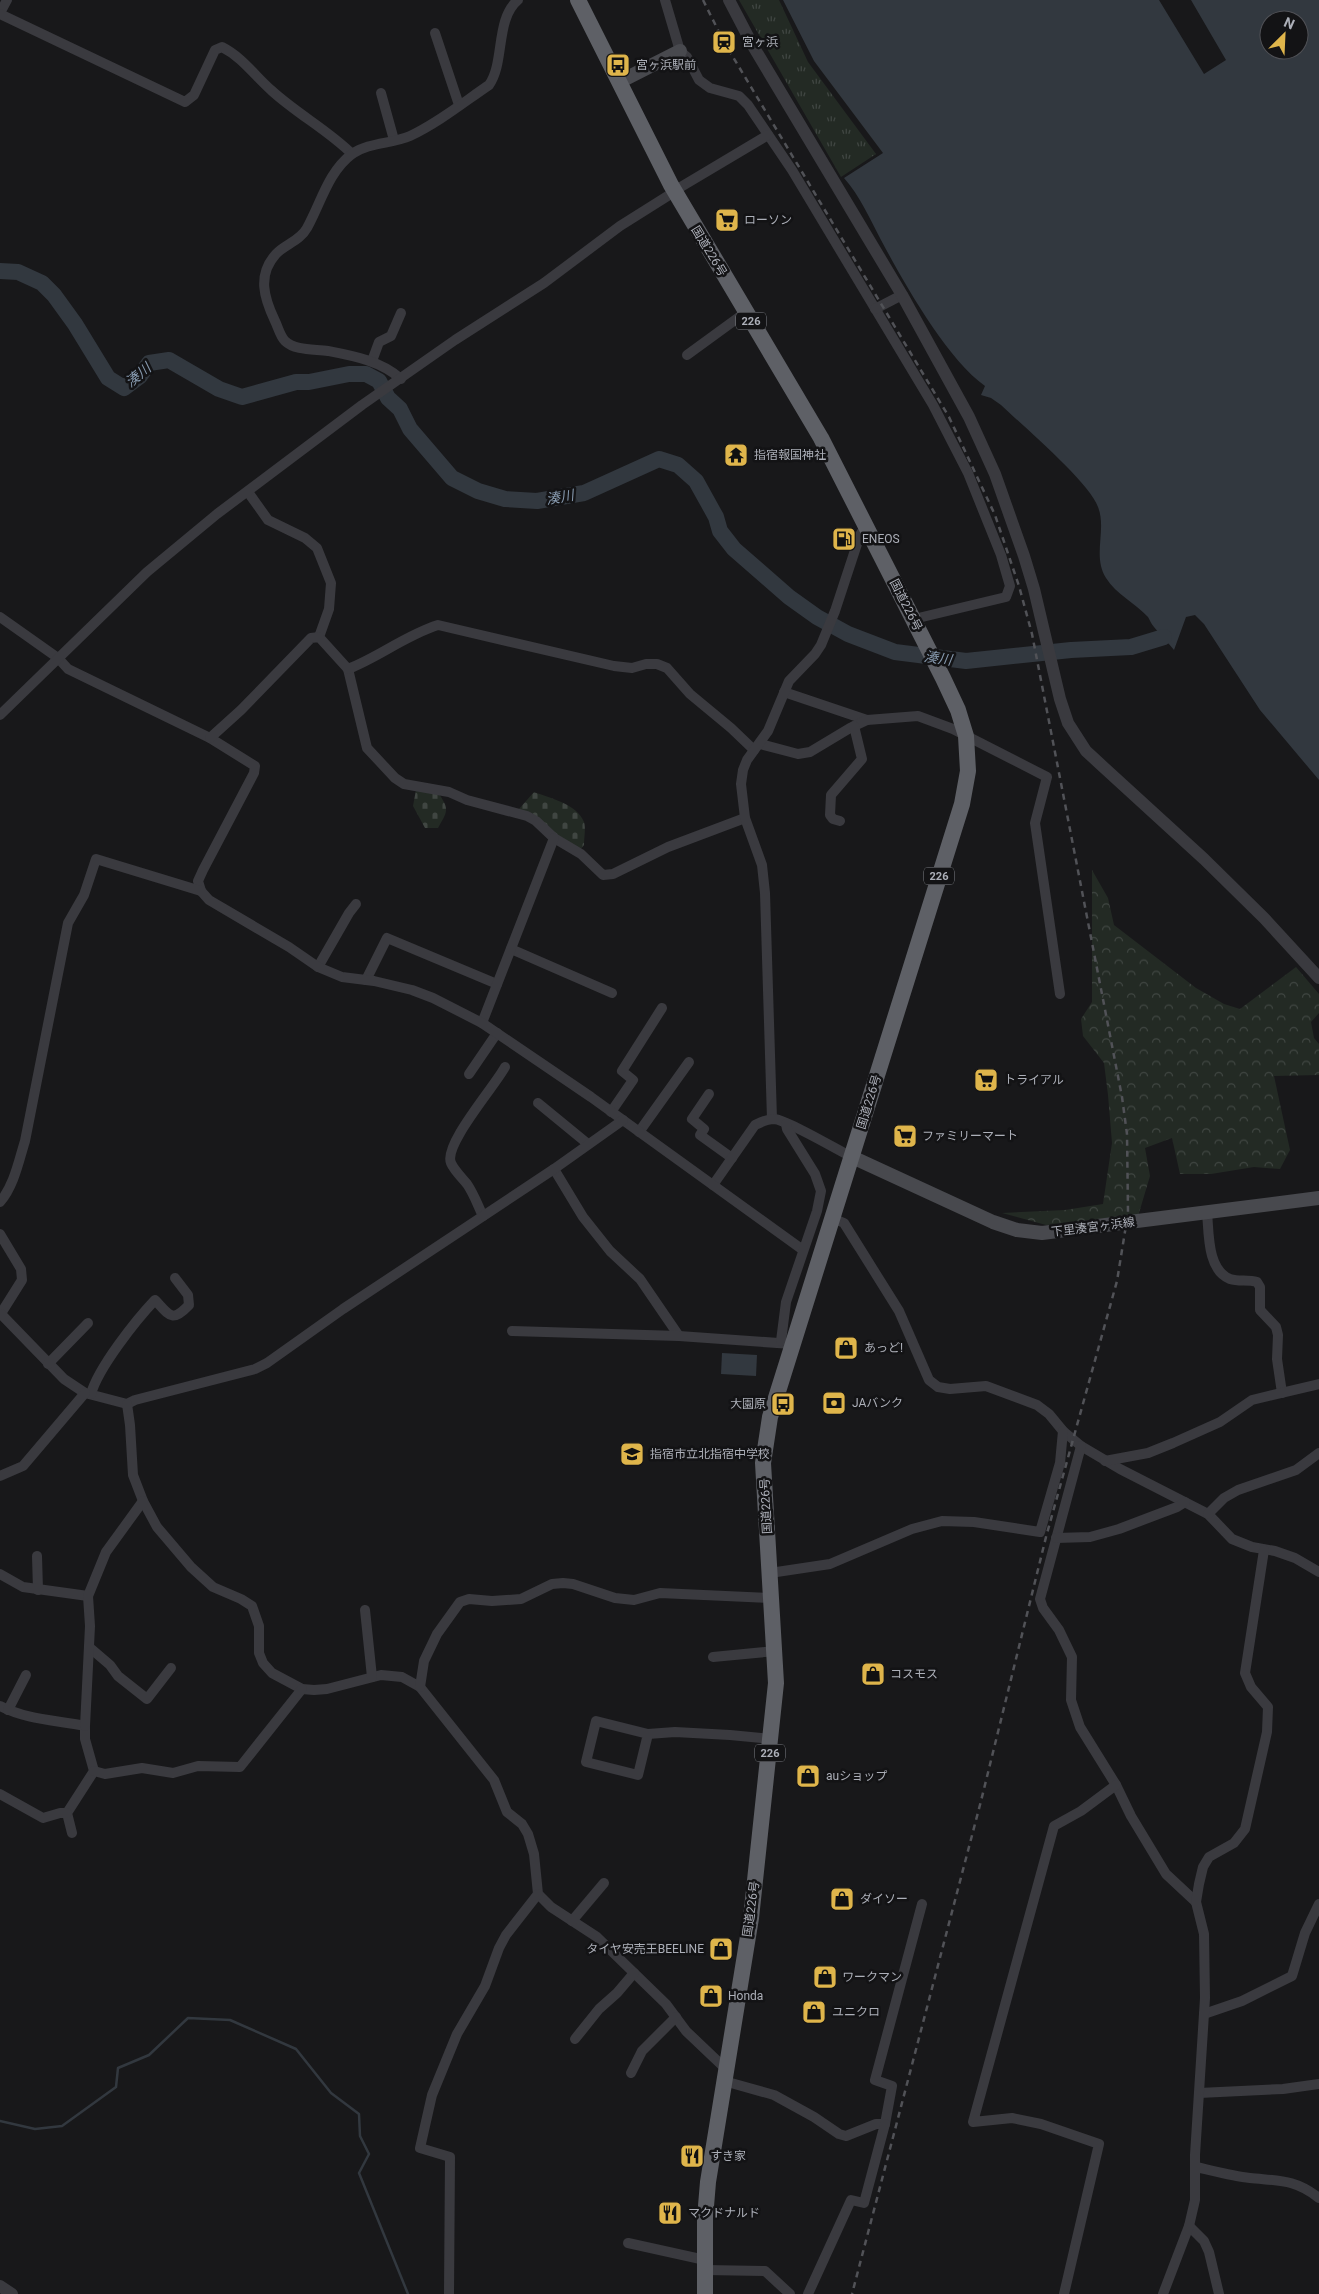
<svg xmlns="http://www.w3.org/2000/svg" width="1319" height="2294" font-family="Roboto,'Noto Sans JP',sans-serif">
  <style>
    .forest { fill: url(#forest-crowns) }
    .cemetery { fill: url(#cemetery-stones) }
    .park { fill: url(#park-tufts) }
    .water { fill: #32383f; fill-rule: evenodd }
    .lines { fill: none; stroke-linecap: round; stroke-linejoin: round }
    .stream { stroke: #32383f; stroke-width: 2.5 }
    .river { stroke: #32383f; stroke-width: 16 }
    .minor { stroke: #3a3a3f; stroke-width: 10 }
    .tertiary { stroke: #3a3a3f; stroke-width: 12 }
    .secondary { stroke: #48494e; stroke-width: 14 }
    .trunk { stroke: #5e6066; stroke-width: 16 }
    .rail { stroke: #515257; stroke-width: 2.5; stroke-dasharray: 6 5; stroke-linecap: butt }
    .labels { text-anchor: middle; stroke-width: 5; stroke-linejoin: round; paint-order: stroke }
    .shield { fill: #131315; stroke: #7e8087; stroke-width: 1 }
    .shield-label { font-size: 11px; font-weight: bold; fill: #acafb8 }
    .poi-label { font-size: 12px; fill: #acafb8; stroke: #131315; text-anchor: start }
    .street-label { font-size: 12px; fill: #acafb8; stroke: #131315 }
    .water-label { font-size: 14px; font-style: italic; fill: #879aaf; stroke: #131315 }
  </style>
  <defs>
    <pattern id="forest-crowns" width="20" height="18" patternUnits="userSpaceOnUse" patternTransform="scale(1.25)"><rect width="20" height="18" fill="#232a24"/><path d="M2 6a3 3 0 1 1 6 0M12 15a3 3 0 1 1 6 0" fill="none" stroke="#404642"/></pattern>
    <pattern id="cemetery-stones" width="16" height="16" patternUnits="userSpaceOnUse" patternTransform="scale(1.25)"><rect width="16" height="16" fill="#232a24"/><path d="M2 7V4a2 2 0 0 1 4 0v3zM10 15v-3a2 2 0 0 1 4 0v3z" fill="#404642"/></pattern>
    <pattern id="park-tufts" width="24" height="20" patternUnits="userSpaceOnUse" patternTransform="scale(1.25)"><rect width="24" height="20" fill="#232a24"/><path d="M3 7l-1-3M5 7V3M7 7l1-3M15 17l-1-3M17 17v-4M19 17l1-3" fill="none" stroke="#404642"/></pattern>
  </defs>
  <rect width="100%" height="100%" fill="#18181a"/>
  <path class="forest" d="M1092,870L1108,898L1114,925L1196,988L1224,1004L1240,1009L1296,967L1319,994V1013L1311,1022L1314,1038L1319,1044V1075L1274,1076L1290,1150L1280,1169L1254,1167L1211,1174H1180L1172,1138L1145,1148L1150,1176L1136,1223L1046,1225L1002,1213L1065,1210L1103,1204L1112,1143L1108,1095L1104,1063L1083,1036L1081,1019L1092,1002Z"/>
  <g class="cemetery">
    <path d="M416,790L439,794C450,810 447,812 438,828H425L413,806Z"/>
    <path d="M534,792C550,798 577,804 584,822C586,828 584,838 584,845L580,850L519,809Z"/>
  </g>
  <path class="park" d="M739,0H779L808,62L876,154L841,177Z"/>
  <g class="water">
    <path d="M783,0H1159L1204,74L1226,60L1191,0H1319V780L1260,710L1204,624L1195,615L1186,617L1174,650C1168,642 1160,635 1154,627C1151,624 1150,620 1148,617C1135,603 1116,594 1106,578C1092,556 1107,530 1098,507C1089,482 1023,426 1001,405L991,398L981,395L985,386C946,358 904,283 881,240C870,219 860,196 844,178L883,153L814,61ZM1269,20H1299V50H1269Z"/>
    <path d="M722,1353L757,1355L756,1376L721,1374Z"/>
  </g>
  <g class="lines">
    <path class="stream" d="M0,2121L35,2129L62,2126L116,2087L118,2068L149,2055L188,2018L230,2020L296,2049L331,2093L359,2114L360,2136L369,2154L359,2173L408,2294"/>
    <path class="river" d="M0,271L18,272L42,283L54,295L75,324L108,378L124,388L140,376L149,363L169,360L219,389L242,397L296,382H309L349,374H366L379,381L388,398L400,409L410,429L452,478L478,491L505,499L537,501L584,493L659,459L678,465L696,481L716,517L720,531L734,549L789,597L817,617L848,634L895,652L966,661L1071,650L1131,647L1164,637"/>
    <g class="minor">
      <path d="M665,0L680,51L687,57L699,80L710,88L739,96L748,105L792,170L933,405L968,473L1001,555L1010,586L1006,597L914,619"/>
      <path d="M0,13L7,0"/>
      <path d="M0,14L185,102L194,95L215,50L222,47C242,57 255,76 271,90C297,114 328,130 352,154"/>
      <path d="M435,33L459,105"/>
      <path d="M381,93L394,140"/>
      <path d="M674,191L768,135"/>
      <path d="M875,309L902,295"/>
      <path d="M687,355L746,312"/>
      <path d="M372,361L379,342L391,336L401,313"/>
      <path d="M401,379C381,361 354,356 328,351C315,349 295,351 285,341C280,336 278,327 275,321C264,298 257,275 276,254C285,244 300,241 307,228C321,203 328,172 352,154C369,142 392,144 410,136C438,123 464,102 489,85C505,63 495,19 518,0"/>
      <path d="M248,492L268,520L305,538L317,548L331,583L329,609L319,637"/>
      <path d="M0,617L58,658L68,669L210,738L255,766L254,773L203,870L198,881L201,891"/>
      <path d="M348,669L367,748L395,778L404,784L449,792L467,800L527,816L536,821L554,838L581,854L603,875L613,874L668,847L745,818"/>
      <path d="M784,692L867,720"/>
      <path d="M0,715L147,572L217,514L362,405L455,340L544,283L620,226L674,192"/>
      <path d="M210,738L241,710L311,638L319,637L348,669C379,657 406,635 438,625L614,666L632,668L646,664H657L667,668L690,694L731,728L754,750"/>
      <path d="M760,744L798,754L810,752L850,728L867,720L918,716L953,729L1047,777L1035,823L1060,994"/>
      <path d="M840,821L833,819L830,815L831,795L862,759L854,726"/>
      <path d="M511,949L612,993"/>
      <path d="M318,967L349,913L356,904"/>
      <path d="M366,980L387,938L497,984"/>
      <path d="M482,1023L554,838"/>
      <path d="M469,1074L497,1033"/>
      <path d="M709,1094L692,1119L704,1129L700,1135L732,1158"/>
      <path d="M538,1103L588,1144"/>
      <path d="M611,1112L633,1080L622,1071L662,1008"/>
      <path d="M772,1119L765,893L762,865L745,818L741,784L743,770L747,760L768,731L789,681L815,654L821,645L835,611L860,535L866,525"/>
      <path d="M639,1132L689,1062"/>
      <path d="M554,1169L583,1217L610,1251L640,1279L679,1336"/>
      <path d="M713,1185L755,1125C761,1122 767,1119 774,1119C787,1120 836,1149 852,1157"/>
      <path d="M0,1202C14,1186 19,1160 25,1141L68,923L84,895L96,859L201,891L209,900L289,947L318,967L342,977L374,981L412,990L433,998L482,1023L591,1097L803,1250"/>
      <path d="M1207,1212C1209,1233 1207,1270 1230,1279C1239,1282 1248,1279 1257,1282L1260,1287V1310L1276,1327L1278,1335L1277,1359L1282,1393"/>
      <path d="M483,1216C478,1206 474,1194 467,1184C462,1178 454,1170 451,1163C443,1145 495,1086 505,1067"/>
      <path d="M832,1218L844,1223L899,1311L929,1380L938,1387L950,1389L986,1386L1037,1405L1049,1414L1063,1431L1081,1446L1120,1469L1208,1514L1232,1539L1252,1547L1275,1551L1295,1558L1319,1572"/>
      <path d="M0,1234L21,1269L22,1280L0,1315"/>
      <path d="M1,1314L64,1379L85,1393L127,1404L135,1400L255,1369L267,1363L343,1309L554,1169L623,1120"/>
      <path d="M512,1331L679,1336L792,1344"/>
      <path d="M781,1341L786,1302L817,1211L821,1191L815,1174L787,1129L786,1124"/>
      <path d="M48,1364L88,1323"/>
      <path d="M91,1394C98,1368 136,1320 155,1300C170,1316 172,1323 189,1305L188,1295L175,1278"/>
      <path d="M127,1404L130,1425L133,1475L143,1501L157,1527L191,1567L213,1587L241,1599L252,1606L259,1626V1653L263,1663L272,1673L302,1689L314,1690L327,1689L381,1675L402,1677L420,1687L494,1780L507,1812L522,1824L528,1834L534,1854L538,1894L551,1907L597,1937L666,2004L686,2031L726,2069"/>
      <path d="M1081,1446L1040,1599L1043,1608L1059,1630L1072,1657L1071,1700L1080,1727L1116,1785L1131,1816L1166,1874L1196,1902"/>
      <path d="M1105,1461L1148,1453L1173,1443L1220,1422L1252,1400L1319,1384"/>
      <path d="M0,1476L23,1466L85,1393"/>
      <path d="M1208,1514L1224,1498L1238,1490L1296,1470L1319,1453"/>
      <path d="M1056,1538L1090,1537L1119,1529L1177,1507L1185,1502"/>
      <path d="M37,1556L38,1590"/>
      <path d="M770,1573L830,1564L912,1529L942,1521L974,1522L1040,1532L1060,1463L1063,1431"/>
      <path d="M0,1574L23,1587L88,1596"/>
      <path d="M365,1610L372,1677"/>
      <path d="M89,1647L110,1665L118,1676L147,1699L171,1668"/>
      <path d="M713,1657L776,1651"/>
      <path d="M420,1687L424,1661L437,1634L460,1602L469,1599L492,1601L521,1599L552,1584L563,1583L573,1584L615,1598L634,1600L660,1593L772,1598"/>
      <path d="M0,1706C27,1720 56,1720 85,1726V1739L94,1771L67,1813L72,1833"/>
      <path d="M8,1710L26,1675"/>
      <path d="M85,1726L90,1626L88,1596L106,1552L143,1501"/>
      <path d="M648,1734L638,1775L586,1762L596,1721L648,1734L675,1732L730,1735L771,1739"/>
      <path d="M94,1771L105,1774L142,1768L173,1773L198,1766L240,1767L302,1689"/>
      <path d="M0,1794L43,1818L60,1813H67"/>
      <path d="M572,1921L604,1883"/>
      <path d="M1204,2014L1242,2001L1292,1976L1305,1933L1319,1904"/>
      <path d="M575,2039L599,2009L617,1993L634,1973"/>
      <path d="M631,2073L642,2051L676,2017"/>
      <path d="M724,2081L774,2095L814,2117L839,2134L846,2136L876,2124H885L892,2086L875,2080L922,1904"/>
      <path d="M1199,2093L1283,2089L1319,2084"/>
      <path d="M1196,2167C1214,2171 1232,2176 1250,2178C1279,2181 1295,2179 1319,2198"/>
      <path d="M1189,2226L1204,2241L1209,2252L1219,2294"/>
      <path d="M628,2243L705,2260"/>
      <path d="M705,2270L765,2271L790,2294"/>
      <path d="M449,2294L450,2157L420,2148L432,2095L457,2034L485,1986L499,1948L506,1935L538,1894"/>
      <path d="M808,2294L851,2200L864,2203L885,2124"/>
      <path d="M1064,2294L1099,2144L1041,2124L1012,2118L973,2122L1054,1826L1081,1811L1116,1785"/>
      <path d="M1163,2294L1189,2226L1195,2200V2155L1205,1998L1204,1934L1196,1902L1199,1884L1203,1867L1209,1857L1234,1843L1245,1829L1267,1732L1268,1707L1251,1687L1245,1673L1264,1550"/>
    </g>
    <g class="tertiary">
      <path d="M729,0L753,46L902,295L969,417L995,474L1024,556L1034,589L1060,699L1068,723L1086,751L1099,763L1204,859L1264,918L1319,978"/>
      <path d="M0,2286L12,2294"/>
    </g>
    <g class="secondary">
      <path d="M619,82L680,51"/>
      <path d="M852,1157L993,1222L1017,1230L1042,1233L1319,1198"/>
    </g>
    <path class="trunk" d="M578,0L671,185L821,438L943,678L958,710L966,736L968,771L962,804L770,1417L763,1463L776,1683L751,1918L708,2182L705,2218V2294"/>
    <path class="rail" d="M703,0L724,42L949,417L995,515L1019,586L1032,634L1122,1097L1127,1134L1128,1213L1117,1281L1046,1537L981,1801L852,2294"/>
  </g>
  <defs>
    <g id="station-square" transform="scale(1.25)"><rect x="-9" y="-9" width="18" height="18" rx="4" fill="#dfb54b" stroke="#131315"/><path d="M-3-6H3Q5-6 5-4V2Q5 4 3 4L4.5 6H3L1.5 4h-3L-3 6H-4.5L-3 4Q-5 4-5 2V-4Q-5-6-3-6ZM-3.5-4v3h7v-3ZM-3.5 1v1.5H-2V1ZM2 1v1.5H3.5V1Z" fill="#111"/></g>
    <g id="bus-square" transform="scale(1.25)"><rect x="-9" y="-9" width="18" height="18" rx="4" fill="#dfb54b" stroke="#131315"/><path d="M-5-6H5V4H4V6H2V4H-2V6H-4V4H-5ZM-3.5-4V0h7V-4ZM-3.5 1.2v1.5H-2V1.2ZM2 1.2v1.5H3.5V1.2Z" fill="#111"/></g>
    <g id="supermarket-square" transform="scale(1.25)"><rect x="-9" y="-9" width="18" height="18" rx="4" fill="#dfb54b" stroke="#131315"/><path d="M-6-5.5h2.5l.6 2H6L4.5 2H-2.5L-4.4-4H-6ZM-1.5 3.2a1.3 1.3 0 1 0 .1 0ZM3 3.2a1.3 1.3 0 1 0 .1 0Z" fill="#111"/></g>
    <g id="temple-square" transform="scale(1.25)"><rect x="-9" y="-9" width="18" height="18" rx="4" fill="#dfb54b" stroke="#131315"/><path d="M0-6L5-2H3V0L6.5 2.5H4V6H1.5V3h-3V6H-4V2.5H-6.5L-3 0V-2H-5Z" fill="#111"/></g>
    <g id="fuel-square" transform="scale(1.25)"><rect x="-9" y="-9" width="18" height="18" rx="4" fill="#dfb54b" stroke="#131315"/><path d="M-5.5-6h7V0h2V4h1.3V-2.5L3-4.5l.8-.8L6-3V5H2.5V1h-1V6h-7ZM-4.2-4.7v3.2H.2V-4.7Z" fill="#111"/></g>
    <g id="shop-square" transform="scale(1.25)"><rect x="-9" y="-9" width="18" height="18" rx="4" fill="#dfb54b" stroke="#131315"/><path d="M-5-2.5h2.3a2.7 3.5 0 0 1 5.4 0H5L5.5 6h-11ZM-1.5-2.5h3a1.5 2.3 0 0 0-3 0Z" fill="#111"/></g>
    <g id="bank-square" transform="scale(1.25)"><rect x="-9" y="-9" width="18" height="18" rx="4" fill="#dfb54b" stroke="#131315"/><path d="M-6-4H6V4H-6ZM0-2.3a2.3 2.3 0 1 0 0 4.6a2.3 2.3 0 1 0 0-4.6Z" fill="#111"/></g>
    <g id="school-square" transform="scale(1.25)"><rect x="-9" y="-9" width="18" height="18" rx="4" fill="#dfb54b" stroke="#131315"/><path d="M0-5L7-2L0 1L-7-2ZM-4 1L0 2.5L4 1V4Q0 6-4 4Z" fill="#111"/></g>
    <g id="restaurant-square" transform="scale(1.25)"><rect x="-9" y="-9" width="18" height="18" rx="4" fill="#dfb54b" stroke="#131315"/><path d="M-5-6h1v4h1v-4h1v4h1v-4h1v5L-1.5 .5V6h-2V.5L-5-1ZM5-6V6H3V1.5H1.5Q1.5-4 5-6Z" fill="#111"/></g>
  </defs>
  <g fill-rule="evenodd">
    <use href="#station-square" x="724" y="42"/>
    <use href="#bus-square" x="618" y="65"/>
    <use href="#supermarket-square" x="727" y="220"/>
    <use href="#temple-square" x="736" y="455"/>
    <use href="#fuel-square" x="844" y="539"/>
    <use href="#supermarket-square" x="986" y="1080"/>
    <use href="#supermarket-square" x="905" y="1136"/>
    <use href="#shop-square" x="846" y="1348"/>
    <use href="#bank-square" x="834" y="1403"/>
    <use href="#bus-square" x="783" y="1404"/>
    <use href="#school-square" x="632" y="1454"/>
    <use href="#shop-square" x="873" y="1674"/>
    <use href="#shop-square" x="808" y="1776"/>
    <use href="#shop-square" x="842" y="1899"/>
    <use href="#shop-square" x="721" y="1949"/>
    <use href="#shop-square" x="825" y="1977"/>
    <use href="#shop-square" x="711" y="1996"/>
    <use href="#shop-square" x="814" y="2012"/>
    <use href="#restaurant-square" x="692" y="2156"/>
    <use href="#restaurant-square" x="670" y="2213"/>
  </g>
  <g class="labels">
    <g class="shield">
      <rect x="736" y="312.5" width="30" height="17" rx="4"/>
      <rect x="924" y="867.5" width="30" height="17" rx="4"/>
      <rect x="755" y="1744.5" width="30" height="17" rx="4"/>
    </g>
    <g class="shield-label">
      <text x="751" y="325">226</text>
      <text x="939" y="880">226</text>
      <text x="770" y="1757">226</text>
    </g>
    <g class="poi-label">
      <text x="742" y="46">宮ヶ浜</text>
      <text x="636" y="69">宮ヶ浜駅前</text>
      <text x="744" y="224">ローソン</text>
      <text x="754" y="459">指宿報国神社</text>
      <text x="862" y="543">ENEOS</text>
      <text x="1004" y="1084">トライアル</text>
      <text x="922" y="1140">ファミリーマート</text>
      <text x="864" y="1352">あっど!</text>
      <text x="852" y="1407">JAバンク</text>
      <text x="766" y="1408" text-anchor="end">大園原</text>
      <text x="650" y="1458">指宿市立北指宿中学校</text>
      <text x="890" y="1678">コスモス</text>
      <text x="826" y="1780">auショップ</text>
      <text x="860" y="1903">ダイソー</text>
      <text x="704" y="1953" text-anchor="end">タイヤ安売王BEELINE</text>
      <text x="842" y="1981">ワークマン</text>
      <text x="728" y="2000">Honda</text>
      <text x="832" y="2016">ユニクロ</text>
      <text x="710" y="2160">すき家</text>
      <text x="688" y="2217">マクドナルド</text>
    </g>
    <g class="street-label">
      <text transform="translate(709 251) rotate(59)" y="4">国道226号</text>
      <text transform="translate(906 605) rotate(63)" y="4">国道226号</text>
      <text transform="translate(869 1102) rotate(-73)" y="4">国道226号</text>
      <text transform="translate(1093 1227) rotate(-7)" y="4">下里湊宮ヶ浜線</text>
      <text transform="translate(766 1506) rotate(-93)" y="4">国道226号</text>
      <text transform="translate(751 1909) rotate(-82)" y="4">国道226号</text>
    </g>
    <g class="water-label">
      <text transform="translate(138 375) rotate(-40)" y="5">湊川</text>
      <text transform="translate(560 497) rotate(-10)" y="5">湊川</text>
      <text transform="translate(938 658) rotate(8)" y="5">湊川</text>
    </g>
  </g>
  <g transform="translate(1284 35) rotate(24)"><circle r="24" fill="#131315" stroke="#505156"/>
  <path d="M0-4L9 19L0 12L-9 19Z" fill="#dfb54b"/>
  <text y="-8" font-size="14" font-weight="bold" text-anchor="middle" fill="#acafb8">N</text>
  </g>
</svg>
